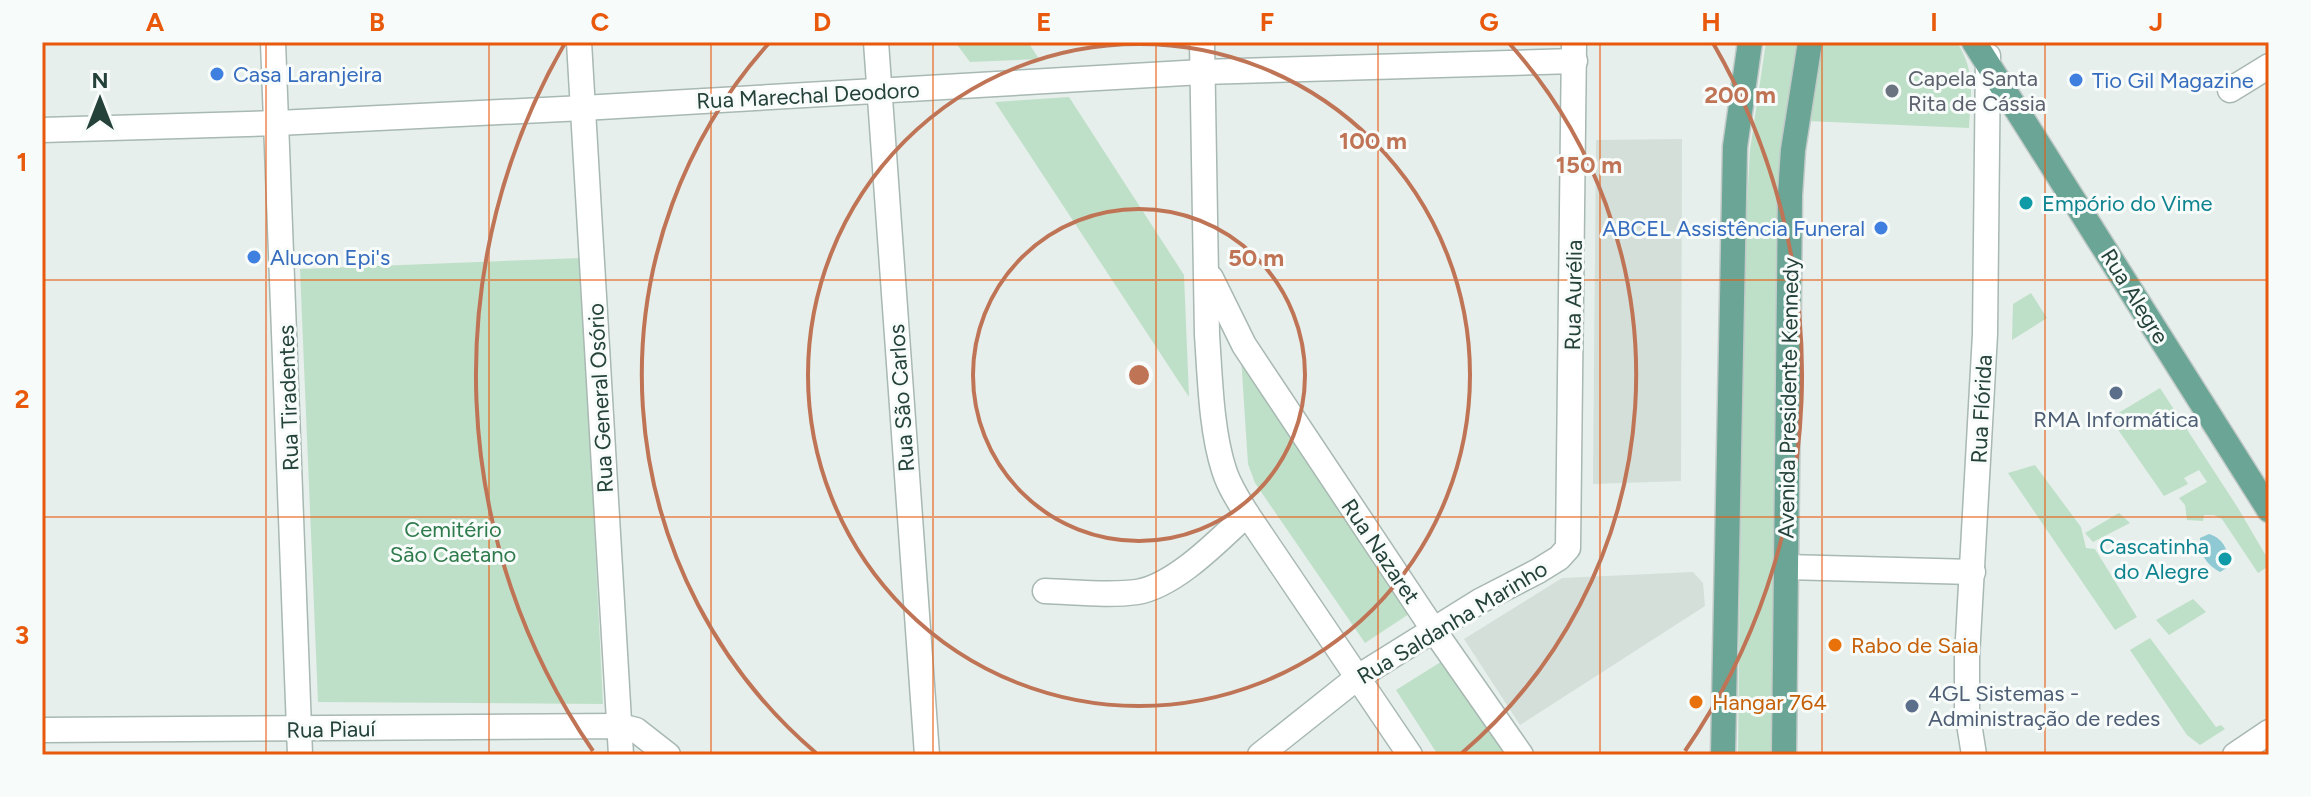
<svg xmlns="http://www.w3.org/2000/svg" width="2311" height="797" font-family="Figtree,sans-serif">
  <style>
    .built { fill: #d4dfda }
    .green { fill: #bfe0c8 }
    .water { fill: #8ec9d4 }
    .lines { fill: none; stroke-linecap: round; stroke-linejoin: round }
    .minor-casing { stroke: #a8b8b2; stroke-width: 27 }
    .tertiary-casing { stroke: #a8b8b2; stroke-width: 27 }
    .primary-casing { stroke: #c2cac8; stroke-width: 27 }
    .minor { stroke: #fff; stroke-width: 24 }
    .tertiary { stroke: #fff; stroke-width: 24 }
    .primary { stroke: #6aa596; stroke-width: 24 }
    .grid { fill: none; stroke: #e8590c; stroke-width: 2; stroke-opacity: 0.55 }
    .ring { fill: none; stroke: #c07456; stroke-width: 4 }
    .shop-dot { fill: #3f7fe0; stroke: #f7fbf9; stroke-width: 3 }
    .worship-dot { fill: #6b7280; stroke: #f7fbf9; stroke-width: 3 }
    .culture-dot { fill: #0f9aa8; stroke: #f7fbf9; stroke-width: 3 }
    .service-dot { fill: #5c6f8a; stroke: #f7fbf9; stroke-width: 3 }
    .food-dot { fill: #e8710a; stroke: #f7fbf9; stroke-width: 3 }
    .labels { text-anchor: middle; stroke-width: 6; stroke-linejoin: round; paint-order: stroke }
    .shop-label { font-size: 22px; fill: #366cbe; stroke: #f7fbf9; text-anchor: start }
    .worship-label { font-size: 22px; fill: #5b616d; stroke: #f7fbf9; text-anchor: start }
    .street-label { font-size: 22px; fill: #24423a; stroke: #f7fbf9 }
    .culture-label { font-size: 22px; fill: #0d838f; stroke: #f7fbf9; text-anchor: start }
    .service-label { font-size: 22px; fill: #4e5e75; stroke: #f7fbf9 }
    .park-label { font-size: 22px; fill: #2d7a4b; stroke: #f7fbf9 }
    .food-label { font-size: 22px; fill: #c56008; stroke: #f7fbf9; text-anchor: start }
    .centre { fill: #c07456; stroke: #f7fbf9; stroke-width: 4 }
    .ring-label { font-size: 24px; text-anchor: middle; font-weight: bold; fill: #c07456; stroke: #f7fbf9; stroke-width: 6; stroke-linejoin: round; paint-order: stroke }
    .neatline { fill: none; stroke: #e8590c; stroke-width: 3 }
    .grid-label { font-size: 26px; text-anchor: middle; font-weight: bold; fill: #e8590c }
  </style>
  <rect width="100%" height="100%" fill="#e6efeb"/>
  <g class="built">
    <path d="M1682,139L1681,481L1593,484L1596,140Z"/>
    <path d="M1693,572L1703,583L1705,606L1520,725L1464,639L1562,578Z"/>
  </g>
  <g class="green">
    <path d="M955,42H1028L1039,59L970,62Z"/>
    <path d="M1766,42H1800L1774,755H1738L1743,275L1750,150Z"/>
    <path d="M1823,42H1957C1976,73 1971,94 1969,128L1807,121Z"/>
    <path d="M1069,97L1184,275L1189,397L995,102Z"/>
    <path d="M581,258L603,704L318,702L300,269Z"/>
    <path d="M2031,293L2047,318L2012,340L2013,304Z"/>
    <path d="M1241,357L1412,612L1365,643L1255,483L1248,464Z"/>
    <path d="M2160,388L2238,508L2269,561V566L2258,573L2222,519L2214,515H2204L2203,521L2187,520L2185,505L2179,498L2207,482L2199,470L2184,478L2188,484L2164,496L2110,418Z"/>
    <path d="M2035,465L2081,527L2086,548L2095,549L2137,617L2115,630L2008,473Z"/>
    <path d="M2119,513L2130,523L2093,542L2085,533Z"/>
    <path d="M2193,599L2206,612L2169,635L2156,620Z"/>
    <path d="M2150,638L2216,727L2221,725L2225,729L2200,745L2187,735L2130,650Z"/>
    <path d="M1444,660L1509,755H1438L1396,690Z"/>
  </g>
  <path class="water" d="M2209,534C2225,539 2228,552 2230,566L2220,572C2207,565 2199,554 2200,538Z"/>
  <g class="lines">
    <g class="minor-casing">
      <g id="minor">
        <path d="M876,42L927,755"/>
        <path d="M2230,90L2269,66"/>
        <path d="M42,130L278,123L583,108L1202,72L1575,61"/>
        <path d="M1786,567L1973,572"/>
        <path d="M1045,591C1075,592 1108,596 1137,592C1175,586 1219,540 1247,514"/>
        <path d="M1260,755L1358,677L1480,601L1538,571L1559,558L1568,548L1574,42"/>
      </g>
    </g>
    <g class="tertiary-casing">
      <g id="tertiary">
        <path d="M273,42L300,755"/>
        <path d="M579,42L621,755"/>
        <path d="M1202,42L1207,335C1210,377 1211,430 1224,470C1229,486 1238,500 1247,514L1410,755"/>
        <path d="M1211,278L1244,345L1433,629L1521,755"/>
        <path d="M42,730L620,726L636,730L668,755"/>
        <path d="M1974,755L1967,711V657L1985,334L1988,56"/>
        <path d="M2235,755L2269,732"/>
      </g>
    </g>
    <g class="primary-casing">
      <g id="primary">
        <path d="M1974,42L2269,510"/>
        <path d="M1723,755L1735,147L1750,42"/>
        <path d="M1784,755L1790,195L1793,150L1810,42"/>
      </g>
    </g>
    <use href="#minor" class="minor"/>
    <use href="#tertiary" class="tertiary"/>
    <use href="#primary" class="primary"/>
  </g>
  <path class="grid" d="M266,42V755M489,42V755M711,42V755M933,42V755M1156,42V755M1378,42V755M1600,42V755M1822,42V755M2045,42V755M42,280H2269M42,517H2269"/>
  <g class="ring">
    <circle cx="1139" cy="375" r="166"/>
    <circle cx="1139" cy="375" r="331"/>
    <path d="M816 753A497 497 0 0 1 770 42M1508 42A497 497 0 0 1 1462 753"/>
    <path d="M593 751A663 663 0 0 1 565 43M1713 43A663 663 0 0 1 1685 751"/>
  </g>
  <g class="shop-dot">
    <circle cx="217" cy="74" r="8"/>
    <circle cx="2076" cy="80" r="8"/>
    <circle cx="1881" cy="228" r="8"/>
    <circle cx="254" cy="257" r="8"/>
  </g>
  <circle class="worship-dot" cx="1892" cy="91" r="8"/>
  <g class="culture-dot">
    <circle cx="2026" cy="203" r="8"/>
    <circle cx="2225" cy="559" r="8"/>
  </g>
  <g class="service-dot">
    <circle cx="2116" cy="393" r="8"/>
    <circle cx="1912" cy="706" r="8"/>
  </g>
  <g class="food-dot">
    <circle cx="1835" cy="645" r="8"/>
    <circle cx="1696" cy="702" r="8"/>
  </g>
  <g class="labels">
    <g class="shop-label">
      <text x="233" y="82">Casa Laranjeira</text>
      <text x="2092" y="88">Tio Gil Magazine</text>
      <text x="1865" y="236" text-anchor="end">ABCEL Assistência Funeral</text>
      <text x="270" y="265">Alucon Epi's</text>
    </g>
    <g class="worship-label">
      <text x="1908" y="86">Capela Santa<tspan x="1908" dy="25">Rita de Cássia</tspan></text>
    </g>
    <g class="street-label">
      <text transform="translate(808 95) rotate(-3)" y="8">Rua Marechal Deodoro</text>
      <text transform="translate(1573 295) rotate(-89)" y="8">Rua Aurélia</text>
      <text transform="translate(2135 296) rotate(58)" y="8">Rua Alegre</text>
      <text transform="translate(288 398) rotate(-92)" y="8">Rua Tiradentes</text>
      <text transform="translate(600 398) rotate(-93)" y="8">Rua General Osório</text>
      <text transform="translate(901 398) rotate(-94)" y="8">Rua São Carlos</text>
      <text transform="translate(1788 398) rotate(-89)" y="8">Avenida Presidente Kennedy</text>
      <text transform="translate(1981 409) rotate(-87)" y="8">Rua Flórida</text>
      <text transform="translate(1381 551) rotate(56)" y="8">Rua Nazaret</text>
      <text transform="translate(1452 622) rotate(-31)" y="8">Rua Saldanha Marinho</text>
      <text transform="translate(331 729) rotate(-1)" y="8">Rua Piauí</text>
    </g>
    <g class="culture-label">
      <text x="2042" y="211">Empório do Vime</text>
      <text x="2209" y="554" text-anchor="end">Cascatinha<tspan x="2209" dy="25">do Alegre</tspan></text>
    </g>
    <g class="service-label">
      <text x="2116" y="427">RMA Informática</text>
      <text x="1928" y="701" text-anchor="start">4GL Sistemas -<tspan x="1928" dy="25">Administração de redes</tspan></text>
    </g>
    <g class="park-label">
      <text x="453" y="537">Cemitério<tspan x="453" dy="25">São Caetano</tspan></text>
    </g>
    <g class="food-label">
      <text x="1851" y="653">Rabo de Saia</text>
      <text x="1712" y="710">Hangar 764</text>
    </g>
  </g>
  <circle cx="1139" cy="375" r="12" class="centre"/>
  <g class="ring-label">
    <text x="1740" y="103">200 m</text>
    <text x="1373" y="149">100 m</text>
    <text x="1589" y="173">150 m</text>
    <text x="1256" y="266">50 m</text>
  </g>
  <rect width="2311" height="797" fill="none" stroke="#f7fbf9" stroke-width="88"/>
  <g transform="translate(100 100)" stroke="#f7fbf9" stroke-width="6" paint-order="stroke">
  <path d="M0-6L14 30L0 20L-14 30Z" fill="#24423a"/>
  <text y="-12" font-size="22" font-weight="bold" text-anchor="middle" fill="#24423a">N</text>
  </g>
  <rect x="44" y="44" width="2223" height="709" class="neatline"/>
  <g class="grid-label">
    <text x="155" y="31">A</text>
    <text x="377" y="31">B</text>
    <text x="600" y="31">C</text>
    <text x="822" y="31">D</text>
    <text x="1044" y="31">E</text>
    <text x="1267" y="31">F</text>
    <text x="1489" y="31">G</text>
    <text x="1711" y="31">H</text>
    <text x="1934" y="31">I</text>
    <text x="2156" y="31">J</text>
    <text x="22" y="171">1</text>
    <text x="22" y="408">2</text>
    <text x="22" y="644">3</text>
  </g>
</svg>
